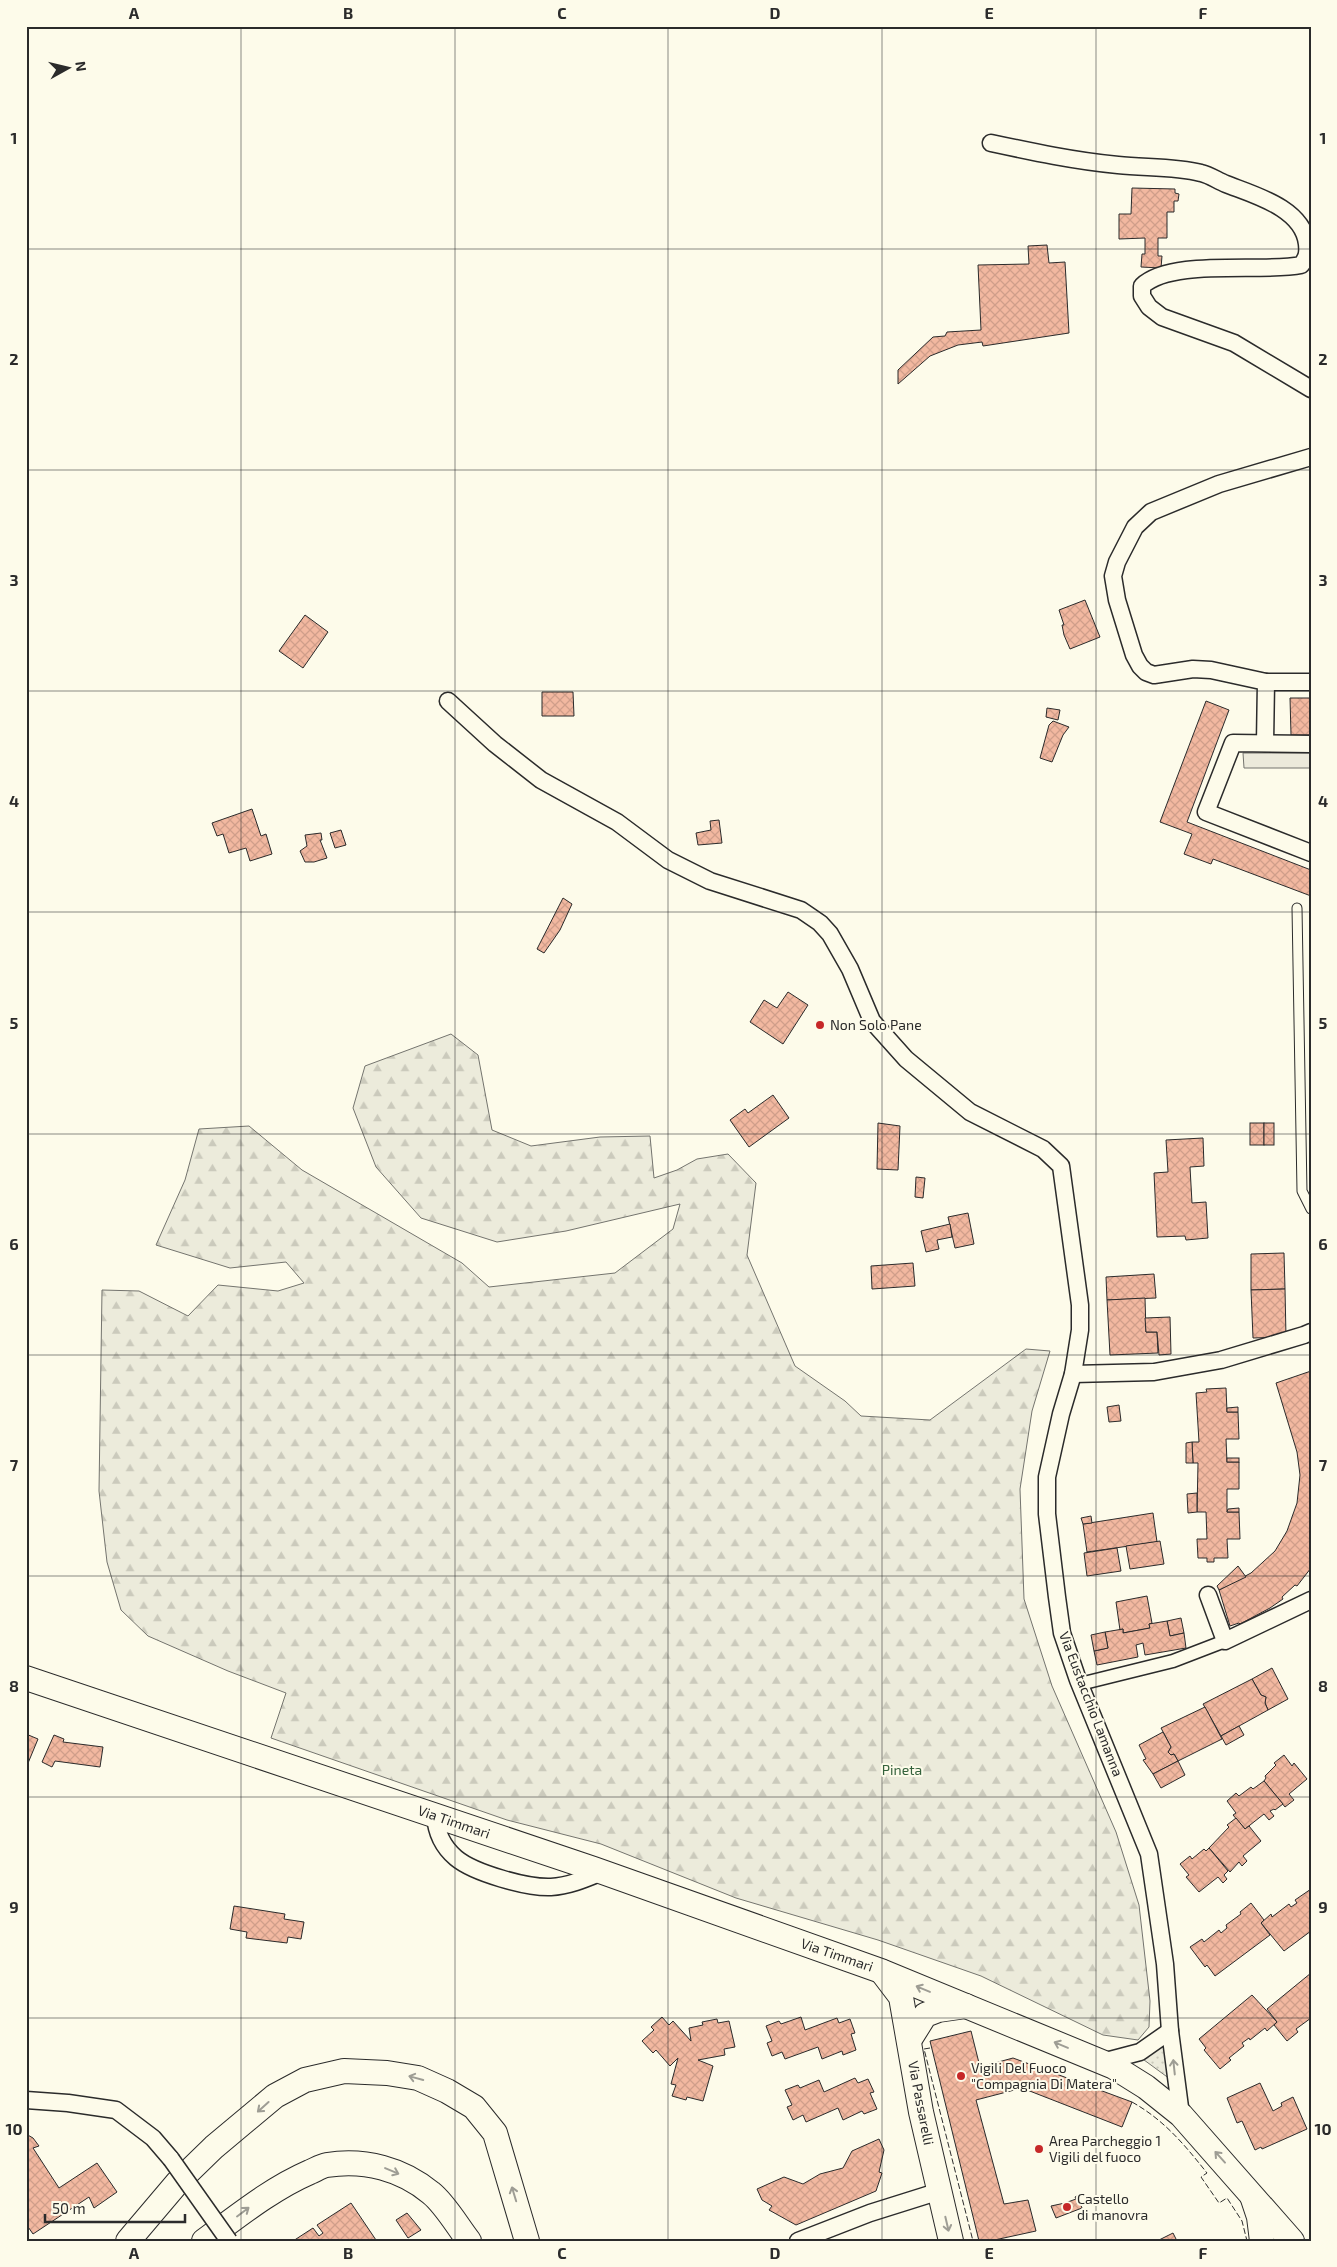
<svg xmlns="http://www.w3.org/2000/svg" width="1337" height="2267" font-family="'Exo 2',sans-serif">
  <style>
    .grass { fill: url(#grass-dots); stroke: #74746e }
    .forest { fill: url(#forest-firs); stroke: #74746e }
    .parking { fill: #eceadb; stroke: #74746e }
    .building { fill: url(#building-cross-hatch); stroke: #2b2b2b }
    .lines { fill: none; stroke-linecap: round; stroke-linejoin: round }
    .service-casing { stroke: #2b2b2b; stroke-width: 11 }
    .pedestrian-casing { stroke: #2b2b2b; stroke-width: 15 }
    .minor-casing { stroke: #2b2b2b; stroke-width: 19 }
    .secondary-casing { stroke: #2b2b2b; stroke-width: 26 }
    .service { stroke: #fdfbea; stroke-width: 9 }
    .pedestrian { stroke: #fdfbea; stroke-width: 12 }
    .minor { stroke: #fdfbea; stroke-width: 16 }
    .secondary { stroke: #fdfbea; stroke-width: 24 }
    .minor-bridge-casing { stroke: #2b2b2b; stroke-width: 19; stroke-linecap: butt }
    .minor-bridge { stroke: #fdfbea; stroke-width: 16 }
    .fence { stroke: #2b2b2b; stroke-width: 1; stroke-dasharray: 6 2.5; stroke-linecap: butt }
    .oneway { stroke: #9e9d94 }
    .grid { fill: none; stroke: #2b2b2b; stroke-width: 1; stroke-opacity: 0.55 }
    .poi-dot { fill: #c62828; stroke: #fdfbea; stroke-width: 2 }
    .labels { text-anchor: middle; stroke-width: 4; stroke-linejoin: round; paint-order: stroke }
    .poi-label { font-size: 14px; fill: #2b2b2b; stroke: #fdfbea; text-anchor: start }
    .street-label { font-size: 14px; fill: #2b2b2b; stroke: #fdfbea }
    .park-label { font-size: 14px; fill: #34623c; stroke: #fdfbea }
    .neatline { fill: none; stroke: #2b2b2b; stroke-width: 2 }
    .grid-label { font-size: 16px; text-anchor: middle; font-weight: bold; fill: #2b2b2b }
  </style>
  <defs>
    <pattern id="grass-dots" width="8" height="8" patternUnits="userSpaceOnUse" patternTransform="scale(1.25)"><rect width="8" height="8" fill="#ecebdb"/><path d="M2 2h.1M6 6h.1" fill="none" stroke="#cbcabc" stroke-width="1.8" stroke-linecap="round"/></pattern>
    <pattern id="forest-firs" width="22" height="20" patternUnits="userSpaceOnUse" patternTransform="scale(1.25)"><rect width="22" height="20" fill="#ecebdb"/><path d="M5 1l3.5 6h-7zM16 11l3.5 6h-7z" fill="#cbcabc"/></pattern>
    <pattern id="building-cross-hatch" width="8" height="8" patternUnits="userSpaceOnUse" patternTransform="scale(1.25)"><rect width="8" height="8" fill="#f2b8a0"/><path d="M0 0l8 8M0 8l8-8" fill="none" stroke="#d09e8a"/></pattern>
  </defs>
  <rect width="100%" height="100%" fill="#fdfbea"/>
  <path class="grass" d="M1163,2046L1165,2047L1170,2079L1140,2057Z"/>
  <path class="forest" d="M451,1034L478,1055L492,1130L531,1146L600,1137L650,1136L654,1178L677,1170L697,1159L728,1154L756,1183L747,1255L795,1366L845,1401L861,1416L930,1420L1026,1349L1050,1351L1032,1411L1020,1489L1024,1599L1052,1686L1116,1832L1139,1905L1150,2001L1149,2027L1138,2040L1103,2035L981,1976L878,1940L736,1898L601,1844L507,1820L271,1738L286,1693L228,1671L148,1636L121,1610L107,1562L99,1491L102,1290L139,1291L188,1316L218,1285L278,1291L304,1283L286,1262L230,1268L156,1245L185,1180L199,1129L249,1126L302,1170L462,1263L489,1287L615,1273L673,1229L680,1204L566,1231L497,1242L421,1218L376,1167L353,1108L365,1066Z"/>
  <path class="parking" d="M1243,753H1311V768H1244Z"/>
  <g class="building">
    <path d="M1132,188L1175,189V193L1179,194L1178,201H1174V212H1167V238H1158V256H1162L1161,268L1141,267L1142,254H1145V238L1119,239V214H1131Z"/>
    <path d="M1047,245L1049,263L1065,262L1069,333L983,346L982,342L958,345L930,356L898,384V370L933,337L945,336L947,332L981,330L978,265L1029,264L1028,246Z"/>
    <path d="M1085,600L1100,637L1070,649L1064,635L1062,625H1064L1059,610Z"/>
    <path d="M305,615L328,632L303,668L279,651Z"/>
    <path d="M542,692H573L574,716H542Z"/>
    <path d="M1290,698H1311V735H1291Z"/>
    <path d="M1206,701L1229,710L1187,822L1311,870V896L1213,859L1211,864L1184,854L1192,834L1160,822Z"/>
    <path d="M1047,708L1060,710L1058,720L1046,717Z"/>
    <path d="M1053,721L1069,727L1063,735L1052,762L1040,758L1049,725Z"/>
    <path d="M252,809L261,836L266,834L272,854L250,861L246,848L229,853L223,834L217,836L212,823Z"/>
    <path d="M719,820L722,843L698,845L696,833L711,830L710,821Z"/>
    <path d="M341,830L346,845L335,848L330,833Z"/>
    <path d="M321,833L322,840H320L327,858L314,862H305L300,851L307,846L305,835Z"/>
    <path d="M563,898L572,904L560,930L544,953L537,949Z"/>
    <path d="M788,992L808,1005L783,1044L750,1022L764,1000L777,1008Z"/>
    <path d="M773,1095L789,1118L749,1147L730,1120L745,1109L748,1113Z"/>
    <path d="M878,1123L900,1126L898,1170L877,1169Z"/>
    <rect x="1250" y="1123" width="14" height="22"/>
    <rect x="1264" y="1123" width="10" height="22"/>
    <path d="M1203,1138L1204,1166L1190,1167L1192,1203L1206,1202L1208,1238L1186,1240L1185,1236L1157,1237L1154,1173L1168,1172L1166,1140Z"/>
    <path d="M916,1177L925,1178L923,1198L915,1197Z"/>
    <path d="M968,1213L974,1244L955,1248L948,1217Z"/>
    <path d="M950,1224L952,1237L937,1240L939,1249L926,1252L921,1231Z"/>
    <path d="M1284,1253L1285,1289L1251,1290V1254Z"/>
    <path d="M913,1263L915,1286L872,1289L871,1266Z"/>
    <path d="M1154,1274L1156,1298L1107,1300L1106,1277Z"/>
    <path d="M1285,1289L1286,1337L1253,1338L1251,1290Z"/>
    <path d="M1145,1298L1146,1332H1157L1158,1353L1110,1355L1107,1300Z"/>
    <path d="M1170,1317L1171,1354L1159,1355L1157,1332H1146L1145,1318Z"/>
    <path d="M1311,1371V1568L1297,1586L1295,1585L1282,1597L1283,1599L1270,1608L1240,1624L1239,1623L1230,1626L1219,1590L1251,1573L1275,1551L1287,1531L1297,1503L1300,1475L1297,1452L1276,1383Z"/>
    <path d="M1226,1388L1227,1412H1238L1239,1439H1226L1227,1462H1239V1489H1227V1512H1239L1240,1539H1227L1228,1558H1214V1562H1207V1558H1198L1197,1539H1207L1206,1512H1197L1198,1463H1193L1192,1442H1199L1196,1393L1207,1392L1206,1389Z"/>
    <path d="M1119,1405L1121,1421L1109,1422L1107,1407Z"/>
    <path d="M1238,1407V1412H1227V1408Z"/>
    <path d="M1192,1442L1193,1463H1186V1443Z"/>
    <rect x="1227" y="1458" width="12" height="4"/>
    <path d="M1197,1493V1512L1188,1513L1187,1494Z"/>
    <path d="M1239,1508V1512H1227L1228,1509Z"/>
    <path d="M1153,1513L1157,1542L1087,1552L1083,1524Z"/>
    <path d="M1091,1516L1092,1523L1083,1524L1081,1518Z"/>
    <path d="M1160,1541L1164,1564L1130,1569L1126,1546Z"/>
    <path d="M1117,1548L1121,1571L1087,1576L1084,1553Z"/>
    <path d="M1238,1566L1246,1577L1219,1590L1217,1586Z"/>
    <path d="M1147,1596L1152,1623L1149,1624L1150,1628L1123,1633V1629L1120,1630L1116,1602Z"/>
    <path d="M1181,1618L1184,1633L1170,1636L1167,1621Z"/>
    <path d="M1167,1621L1170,1636L1184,1633L1186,1648L1145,1655L1143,1643L1136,1645L1138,1657L1097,1665L1094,1651L1108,1648L1105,1632L1123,1629V1633L1150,1628L1149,1624Z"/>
    <path d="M1105,1632L1108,1648L1094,1651L1091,1635Z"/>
    <path d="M1272,1668L1288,1699L1268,1710L1265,1703L1266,1697L1261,1695L1252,1679Z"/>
    <path d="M1252,1679L1261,1695L1266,1697L1265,1703L1268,1710L1221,1736L1203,1704Z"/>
    <path d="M1205,1707L1222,1739L1178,1761L1174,1754L1171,1755L1168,1752L1171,1747L1161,1728Z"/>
    <path d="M1239,1726L1244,1735L1226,1745L1221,1736Z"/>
    <path d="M1163,1732L1171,1747L1168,1752L1171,1755L1174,1754L1178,1761L1153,1774L1143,1760L1146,1759L1139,1745Z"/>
    <path d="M26,1734L38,1739L26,1768Z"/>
    <path d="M54,1735L64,1739L63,1742L103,1747L100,1767L55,1761L52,1767L42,1762Z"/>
    <path d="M1284,1755L1292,1766L1294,1763L1307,1779L1289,1794L1294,1800L1285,1807L1264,1781L1266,1778L1265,1776L1276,1765L1274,1763Z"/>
    <path d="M1178,1761L1185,1775L1161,1788L1153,1774Z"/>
    <path d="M1264,1781L1283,1804L1275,1810L1274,1809L1270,1811L1274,1816L1269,1820L1264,1814L1245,1829L1233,1815L1236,1813L1227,1801L1236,1793L1239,1796L1251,1787L1253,1789Z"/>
    <path d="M1236,1818L1245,1829L1249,1826L1261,1841L1243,1856L1247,1861L1242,1866L1239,1862L1230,1872L1209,1848L1229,1827L1227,1825Z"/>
    <path d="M1209,1848L1228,1871L1224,1875L1227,1879L1223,1883L1218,1877L1199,1892L1186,1877L1189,1875L1180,1864L1190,1856L1192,1859L1204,1849L1206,1851Z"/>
    <path d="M1311,1885V1931L1284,1951L1261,1923L1271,1914L1272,1917L1289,1904L1291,1907L1297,1903L1295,1900L1311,1889L1309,1887Z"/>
    <path d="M1251,1903L1264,1920L1261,1923L1270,1935L1215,1976L1207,1965L1205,1967L1190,1947L1202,1939L1204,1942L1219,1930L1221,1933L1227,1928L1226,1925L1241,1914L1240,1912Z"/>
    <path d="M234,1906L285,1914L284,1919L304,1922L301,1939L288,1937L287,1943L246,1938L247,1932L230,1929Z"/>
    <path d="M1311,1973V2018L1296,2029L1298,2032L1287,2041L1274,2025L1277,2022L1267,2009Z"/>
    <path d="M1252,1995L1277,2022L1267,2031L1265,2028L1250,2040L1249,2038L1242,2043L1244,2046L1229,2058L1231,2060L1220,2069L1204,2050L1206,2048L1199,2039Z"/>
    <path d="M662,2017L669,2025L673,2021L691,2041L689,2028L703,2025L702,2022L717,2019L718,2023L729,2021L735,2047L724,2049L725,2055L698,2060L713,2066L703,2101L687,2097L686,2100L672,2096L676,2085L671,2084L678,2058L670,2066L656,2050L653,2053L642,2041L654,2030L651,2027Z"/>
    <path d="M801,2017L805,2030L837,2018L839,2023L850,2019L855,2033L851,2034L856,2050L843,2055L842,2051L822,2059L818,2047L785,2059L782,2052L772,2056L767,2043L772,2041L766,2026L779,2021L781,2024Z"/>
    <path d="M971,2031L980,2067L1013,2058L1132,2102L1122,2127L1022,2088L976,2100L1004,2204L1028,2200L1036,2231L990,2241H979L930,2041Z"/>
    <path d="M855,2078L858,2083L868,2079L874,2092L870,2093L877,2109L864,2114L862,2111L843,2120L838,2108L806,2122L803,2115L793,2120L787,2107L792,2105L785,2090L798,2085L800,2088L819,2080L824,2092Z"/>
    <path d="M1260,2083L1273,2111L1282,2106L1281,2103L1293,2097L1307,2129L1262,2149L1261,2147L1255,2150L1242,2121L1237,2123L1227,2098Z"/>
    <path d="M26,2134L33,2138L39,2146L33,2148L59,2188L97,2163L117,2192L94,2208L89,2197L33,2234L26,2224Z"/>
    <path d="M879,2139L884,2150L879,2172L882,2173L876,2191L796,2225L769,2210L772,2206L762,2200L757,2189L784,2177L803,2184L820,2174L843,2168L852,2151Z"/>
    <path d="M1077,2196L1082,2208L1056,2218L1051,2206L1065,2203L1076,2199L1075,2197Z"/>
    <path d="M351,2203L376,2240L293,2241L313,2228L319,2236L323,2233L317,2225Z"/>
    <path d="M407,2213L421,2230L408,2238L396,2220Z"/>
    <path d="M1173,2233L1177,2241H1157Z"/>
  </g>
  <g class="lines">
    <g class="service-casing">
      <path id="service" d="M1297,908L1302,1191L1311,1209"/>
    </g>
    <g class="pedestrian-casing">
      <path id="pedestrian" d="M1080,1684L1173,1661L1225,1641"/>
    </g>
    <g class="minor-casing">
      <g id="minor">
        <path d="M991,143C1033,152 1075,161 1118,165C1145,168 1175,166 1201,173C1210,175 1218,181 1226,184C1254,195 1303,208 1307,244C1308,253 1307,258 1301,265C1261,273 1172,258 1142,286V296L1149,307L1162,317L1234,343L1311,389"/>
        <path d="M1266,682H1311"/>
        <path d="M448,701L495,744L541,780L617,822L668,860L710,881L801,910L820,923L830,934L850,969L872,1021L906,1059L970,1112L1043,1149L1061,1166L1080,1305V1330L1073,1374L1061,1414L1047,1477V1514L1057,1597L1062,1633L1078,1680L1149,1854L1165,1964L1170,2031"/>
        <path d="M1265,743L1266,682L1211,670L1193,669L1154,675L1146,672L1140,666L1134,655L1117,600L1113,576L1117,562L1135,527L1151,512L1219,484L1311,457"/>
        <path d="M1311,744L1233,743L1206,812L1311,853"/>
        <path d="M1073,1374L1154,1372L1221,1360L1304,1335L1311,1332"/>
        <path d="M1208,1595L1225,1641L1311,1600"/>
        <path d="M435,1815C436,1832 443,1847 456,1858C474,1873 527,1888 551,1887C569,1886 585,1879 602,1872"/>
        <path d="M1102,2062L1140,2052L1170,2031L1181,2115"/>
        <path d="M26,2100L68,2103L116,2110L153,2138L171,2159"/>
        <path d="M798,2241L870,2213L940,2191"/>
      </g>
    </g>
    <g class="secondary-casing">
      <g id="secondary">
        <path d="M26,1678L594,1869L881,1971L1114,2067L1146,2087L1181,2115L1292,2241"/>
        <path d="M882,1972L901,1997L921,2112L951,2241"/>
        <path d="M910,2039L925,2015L938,2010L966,2006"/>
        <path d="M1253,2199L1259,2217L1262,2241"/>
        <path d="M128,2241L178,2182L214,2147L275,2096L305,2080L344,2071L387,2073L418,2078L447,2091L474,2107L495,2133L527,2241"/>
        <path d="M204,2241C238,2216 271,2189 310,2172C315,2170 321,2166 327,2165C365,2159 402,2169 431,2193C445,2204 458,2227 469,2241"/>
      </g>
    </g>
    <use href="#service" class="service"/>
    <use href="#pedestrian" class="pedestrian"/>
    <use href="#minor" class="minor"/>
    <use href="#secondary" class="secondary"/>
    <g class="minor-bridge-casing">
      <path id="minor-bridge" d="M171,2159L229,2241"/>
    </g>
    <use href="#minor-bridge" class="minor-bridge"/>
    <g class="fence">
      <path d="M930,2048L924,2049L973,2241"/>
      <path d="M1132,2102C1164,2120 1184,2144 1207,2173L1201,2177L1219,2203L1227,2198L1242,2221L1247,2241"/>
    </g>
  </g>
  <defs><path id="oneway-shaft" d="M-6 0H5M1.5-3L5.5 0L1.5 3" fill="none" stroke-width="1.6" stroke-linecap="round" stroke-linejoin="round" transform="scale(1.25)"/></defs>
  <g class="oneway">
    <use href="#oneway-shaft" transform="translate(923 1989) rotate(-157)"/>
    <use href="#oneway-shaft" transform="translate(1061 2045) rotate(-157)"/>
    <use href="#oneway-shaft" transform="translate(1174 2067) rotate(-96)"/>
    <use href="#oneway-shaft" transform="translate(416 2078) rotate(-165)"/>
    <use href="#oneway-shaft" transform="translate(263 2107) rotate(138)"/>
    <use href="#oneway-shaft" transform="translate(1220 2157) rotate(-132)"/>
    <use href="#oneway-shaft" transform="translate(392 2171) rotate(23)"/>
    <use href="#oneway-shaft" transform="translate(514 2194) rotate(-107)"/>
    <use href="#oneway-shaft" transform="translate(243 2212) rotate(-37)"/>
    <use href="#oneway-shaft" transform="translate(947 2224) rotate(77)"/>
  </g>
  <path class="grid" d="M241,26V2241M455,26V2241M668,26V2241M882,26V2241M1096,26V2241M26,249H1311M26,470H1311M26,691H1311M26,912H1311M26,1134H1311M26,1355H1311M26,1576H1311M26,1797H1311M26,2018H1311"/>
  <g class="poi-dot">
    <circle cx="820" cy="1025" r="5"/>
    <circle cx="961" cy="2076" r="5"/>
    <circle cx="1039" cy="2149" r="5"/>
    <circle cx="1067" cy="2207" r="5"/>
  </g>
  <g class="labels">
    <g class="poi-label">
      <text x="830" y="1030">Non Solo Pane</text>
      <text x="971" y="2073">Vigili Del Fuoco<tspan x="971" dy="16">"Compagnia Di Matera"</tspan></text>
      <text x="1049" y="2146">Area Parcheggio 1<tspan x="1049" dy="16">Vigili del fuoco</tspan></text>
      <text x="1077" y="2204">Castello<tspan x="1077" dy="16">di manovra</tspan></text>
    </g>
    <g class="street-label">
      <text transform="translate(1091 1704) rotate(69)" y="5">Via Eustacchio Lamanna</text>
      <text transform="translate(454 1822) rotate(19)" y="5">Via Timmari</text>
      <text transform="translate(837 1955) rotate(19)" y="5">Via Timmari</text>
      <text transform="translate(921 2103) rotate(79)" y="5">Via Passarelli</text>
    </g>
    <g class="park-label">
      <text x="902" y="1775">Pineta</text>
    </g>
  </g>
  <rect width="1337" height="2267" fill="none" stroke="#fdfbea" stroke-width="55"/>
  <g transform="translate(68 68) rotate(82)" stroke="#fdfbea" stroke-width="4" paint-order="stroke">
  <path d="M0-4L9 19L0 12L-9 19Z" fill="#2b2b2b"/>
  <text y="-8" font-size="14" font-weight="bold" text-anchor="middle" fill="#2b2b2b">N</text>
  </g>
  <path d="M45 2214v8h140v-8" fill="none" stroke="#2b2b2b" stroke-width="2.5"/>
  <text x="52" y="2214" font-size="15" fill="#2b2b2b" stroke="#fdfbea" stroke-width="4" paint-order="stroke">50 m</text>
  <rect x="28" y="28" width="1282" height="2212" class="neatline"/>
  <g class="grid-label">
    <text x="134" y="19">A</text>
    <text x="348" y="19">B</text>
    <text x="562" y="19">C</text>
    <text x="775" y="19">D</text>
    <text x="989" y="19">E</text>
    <text x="1203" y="19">F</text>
    <text x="14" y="144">1</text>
    <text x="1323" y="144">1</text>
    <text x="14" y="365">2</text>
    <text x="1323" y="365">2</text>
    <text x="14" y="586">3</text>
    <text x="1323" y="586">3</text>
    <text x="14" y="807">4</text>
    <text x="1323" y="807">4</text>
    <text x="14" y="1029">5</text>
    <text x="1323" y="1029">5</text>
    <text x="14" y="1250">6</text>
    <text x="1323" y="1250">6</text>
    <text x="14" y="1471">7</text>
    <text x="1323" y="1471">7</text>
    <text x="14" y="1692">8</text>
    <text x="1323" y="1692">8</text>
    <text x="14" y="1913">9</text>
    <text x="1323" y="1913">9</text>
    <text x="14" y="2135">10</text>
    <text x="1323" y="2135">10</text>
    <text x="134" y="2259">A</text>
    <text x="348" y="2259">B</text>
    <text x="562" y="2259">C</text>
    <text x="775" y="2259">D</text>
    <text x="989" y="2259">E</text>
    <text x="1203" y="2259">F</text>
  </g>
</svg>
